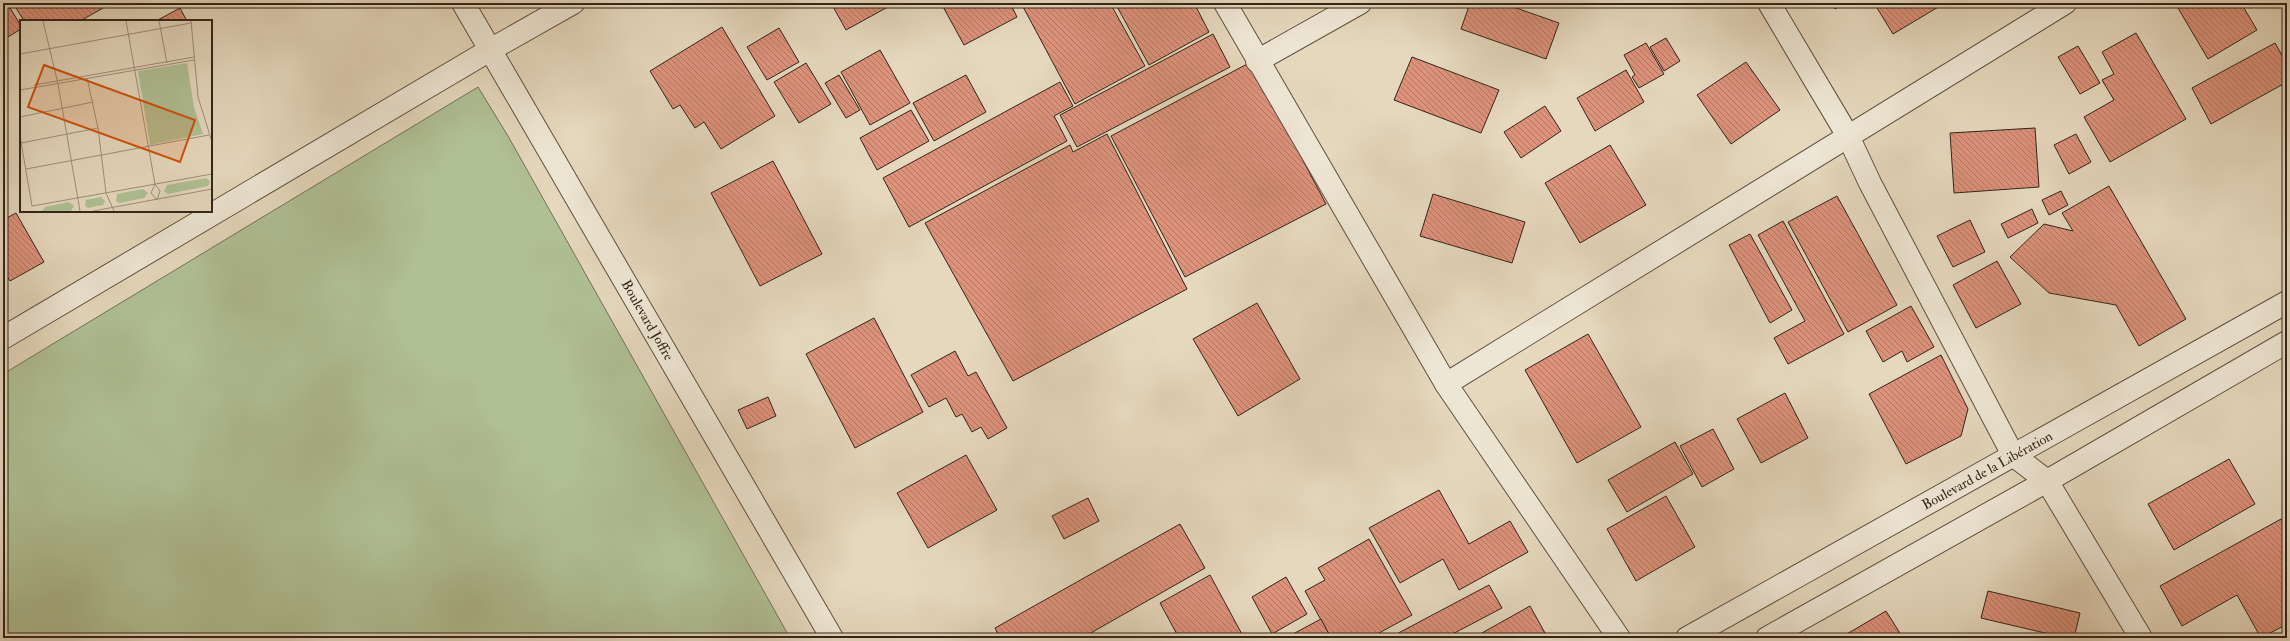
<svg xmlns="http://www.w3.org/2000/svg" width="2290" height="641" font-family="'IM FELL Double Pica',serif">
  <style>
    .grass { fill: #b0c095; stroke: #727257 }
    .building { fill: url(#building-back-hatch); stroke: #342419 }
    .lines { fill: none; stroke-linecap: round; stroke-linejoin: round }
    .minor-casing { stroke: #605142; stroke-width: 24 }
    .minor { stroke: #eee6d4; stroke-width: 22 }
    .labels { text-anchor: middle; stroke-width: 3.5; stroke-linejoin: round; paint-order: stroke }
    .street-label { font-size: 14px; fill: #342419; stroke: #eee6d4 }
    .inset-road { fill: none; stroke: #9e907b; stroke-width: 1 }
    .view { fill: #cd510e; fill-opacity: 0.15; stroke: #cd510e; stroke-width: 2 }
    .inset-edge { fill: none; stroke: #342419; stroke-width: 2 }
  </style>
  <defs>
    <pattern id="building-back-hatch" width="6" height="6" patternUnits="userSpaceOnUse"><rect width="6" height="6" fill="#dc927b"/><path d="M-1 5l2 2M0 0l6 6M5-1l2 2" fill="none" stroke="#b37764"/></pattern>
  </defs>
  <rect width="100%" height="100%" fill="#e5d8bd"/>
  <filter id="stains"><feTurbulence type="fractalNoise" baseFrequency=".005" numOctaves="4"/><feColorMatrix values="0 0 0 0 .2 0 0 0 0 .09 0 0 0 0 .02 0 0 0 .5 -.17"/></filter>
  <radialGradient id="worn" r=".72"><stop offset=".6" stop-color="#630" stop-opacity="0"/><stop offset="1" stop-color="#630" stop-opacity=".3"/></radialGradient>
  <path class="grass" d="M478,87L508,136L790,638H3V374Z"/>
  <g class="building">
    <path d="M3,3H7L21,26V29L3,40Z"/>
    <path d="M13,3H112L80,21H24Z"/>
    <path d="M831,3H895L846,30Z"/>
    <path d="M941,3H1010L1017,17L964,45Z"/>
    <path d="M1021,3H1110L1145,66L1075,104Z"/>
    <path d="M1115,3H1194L1209,32L1149,65Z"/>
    <path d="M1470,3H1502L1559,23L1546,59L1461,29Z"/>
    <path d="M1831,3H1845L1835,9Z"/>
    <path d="M1874,3H1945L1893,34Z"/>
    <path d="M2175,3H2241L2257,30L2208,59Z"/>
    <path d="M180,8L187,21H156Z"/>
    <path d="M722,27L775,116L721,149L704,122L695,128L680,105L673,109L650,71Z"/>
    <path d="M779,28L799,62L767,80L747,47Z"/>
    <path d="M2136,33L2186,119L2110,162L2084,117L2114,100L2102,80L2114,74L2102,52Z"/>
    <path d="M1213,34L1230,67L1077,147L1060,115Z"/>
    <path d="M1666,38L1680,61L1664,71L1650,47Z"/>
    <path d="M1646,43L1664,74L1639,88L1632,77L1635,75L1624,55Z"/>
    <path d="M2275,43L2287,64V82L2211,124L2192,88Z"/>
    <path d="M2078,46L2100,83L2080,94L2058,57Z"/>
    <path d="M880,50L910,103L870,125L841,72Z"/>
    <path d="M1412,57L1499,90L1481,133L1394,100Z"/>
    <path d="M1251,62L1326,204L1185,277L1111,136Z"/>
    <path d="M1746,62L1780,110L1731,144L1697,95Z"/>
    <path d="M806,63L831,104L799,123L774,82Z"/>
    <path d="M1626,70L1644,102L1595,131L1577,98Z"/>
    <path d="M839,75L860,110L846,118L825,83Z"/>
    <path d="M966,75L986,112L934,141L913,103Z"/>
    <path d="M1060,82L1073,106L1054,116L1067,141L909,227L883,178Z"/>
    <path d="M1545,106L1561,131L1521,158L1504,132Z"/>
    <path d="M911,110L929,141L877,170L860,138Z"/>
    <path d="M2035,128L2039,187L1954,193L1950,133Z"/>
    <path d="M1107,134L1187,289L1013,381L925,223L1070,145L1073,152Z"/>
    <path d="M2076,134L2091,162L2069,174L2054,145Z"/>
    <path d="M1610,145L1646,205L1580,243L1545,183Z"/>
    <path d="M773,161L822,254L760,286L711,193Z"/>
    <path d="M2109,186L2186,319L2139,346L2116,305L2049,293L2010,257L2044,224L2073,231L2062,213Z"/>
    <path d="M2061,191L2068,205L2049,215L2042,200Z"/>
    <path d="M1433,194L1525,222L1512,263L1420,236Z"/>
    <path d="M1837,196L1897,305L1848,332L1788,222Z"/>
    <path d="M2032,209L2038,223L2008,238L2001,224Z"/>
    <path d="M16,213L44,262L10,281L3,269V220Z"/>
    <path d="M1970,220L1985,252L1953,267L1937,236Z"/>
    <path d="M1783,221L1844,334L1788,364L1774,338L1805,321L1758,235Z"/>
    <path d="M1750,234L1792,310L1770,323L1729,245Z"/>
    <path d="M1997,261L2021,304L1976,328L1953,285Z"/>
    <path d="M1257,303L1300,379L1238,416L1193,339Z"/>
    <path d="M1911,306L1934,347L1907,362L1902,351L1883,362L1866,331Z"/>
    <path d="M874,318L923,412L855,448L806,354Z"/>
    <path d="M1588,334L1641,427L1577,463L1525,370Z"/>
    <path d="M955,351L968,376L976,372L1007,428L988,439L981,427L972,432L962,414L956,417L946,398L929,407L911,375Z"/>
    <path d="M1941,355L1968,409L1961,436L1906,464L1869,394Z"/>
    <path d="M1785,393L1808,438L1761,463L1737,419Z"/>
    <path d="M768,397L776,416L747,429L738,410Z"/>
    <path d="M1713,429L1734,469L1702,487L1680,446Z"/>
    <path d="M1675,442L1693,474L1627,512L1608,480Z"/>
    <path d="M966,455L997,510L928,548L897,493Z"/>
    <path d="M2229,459L2255,504L2174,550L2148,504Z"/>
    <path d="M1439,490L1469,544L1510,521L1528,552L1459,590L1443,559L1400,583L1369,528Z"/>
    <path d="M1666,496L1695,547L1636,581L1607,529Z"/>
    <path d="M1088,498L1099,521L1064,539L1052,516Z"/>
    <path d="M2281,519L2287,530V624L2261,638L2237,595L2182,626L2160,586Z"/>
    <path d="M1180,524L1205,568L1082,638H1000L995,628Z"/>
    <path d="M1369,539L1412,615L1370,638H1331L1305,591L1325,580L1318,568Z"/>
    <path d="M1210,575L1244,638H1179L1160,603Z"/>
    <path d="M1286,577L1307,614L1272,634L1252,597Z"/>
    <path d="M1489,585L1502,608L1445,638H1389Z"/>
    <path d="M1988,591L2080,613L2074,638H2066L1981,618Z"/>
    <path d="M1530,606L1545,633L1536,638H1473Z"/>
    <path d="M1886,611L1903,638H1840Z"/>
    <path d="M1321,619L1331,638H1295L1293,634Z"/>
  </g>
  <g class="lines">
    <g class="minor-casing">
      <g id="minor">
        <path d="M463,3L832,638"/>
        <path d="M1225,3L1446,384L1619,638"/>
        <path d="M1769,3L1848,136L1870,183L2013,455L2047,481L2141,638"/>
        <path d="M1257,61L1360,3"/>
        <path d="M3,338L490,50L573,3"/>
        <path d="M1446,384L2065,3"/>
        <path d="M1687,638L2287,302"/>
        <path d="M1767,638L2047,481L2287,342"/>
      </g>
    </g>
    <use href="#minor" class="minor"/>
  </g>
  <g class="labels">
    <g class="street-label">
      <text transform="translate(648 320) rotate(60)" y="5">Boulevard Joffre</text>
      <text transform="translate(1987 470) rotate(-29)" y="5">Boulevard de la Libération</text>
    </g>
  </g>
  <g transform="translate(20 20)">
    <rect width="192" height="192" fill="#e5d8bd"/>
    <path d="M167,43L174,87L183,114L130,125L118,51Z" fill="#b0c095"/>
    <path d="M186,158L190,161L188,166L148,174L144,171L147,165ZM123,169L128,173L124,178L99,183L96,181L97,174ZM81,177L85,181L83,185L68,188L65,186L66,180ZM49,182L54,186L51,191H22L25,187Z" fill="#b0c095"/>
    <path class="inset-road" d="M23,1L38,64L60,191M106,1L135,164M139,1L147,43M171,1L178,77L192,122M0,34L171,3M67,58L78,108L86,173L94,191M14,65L174,37M0,70L174,40M0,97L73,82M0,116L12,186M1,123L78,108M6,149L189,115M135,164L140,171L137,180L131,173ZM12,186L192,154M73,191L192,169"/>
    <path class="view" d="M24,45L175,100L160,142L8,87Z"/>
    <rect width="192" height="192" class="inset-edge"/>
  </g>
  <rect width="2290" height="641" fill="none" stroke="#e5d8bd" stroke-width="16"/>
  <rect x="4" y="4" width="2282" height="633" fill="none" stroke="#342419" stroke-width="2"/>
  <rect x="8" y="8" width="2274" height="625" fill="none" stroke="#342419"/>
  <rect width="100%" height="100%" filter="url(#stains)"/>
  <rect width="100%" height="100%" fill="url(#worn)"/>
</svg>
